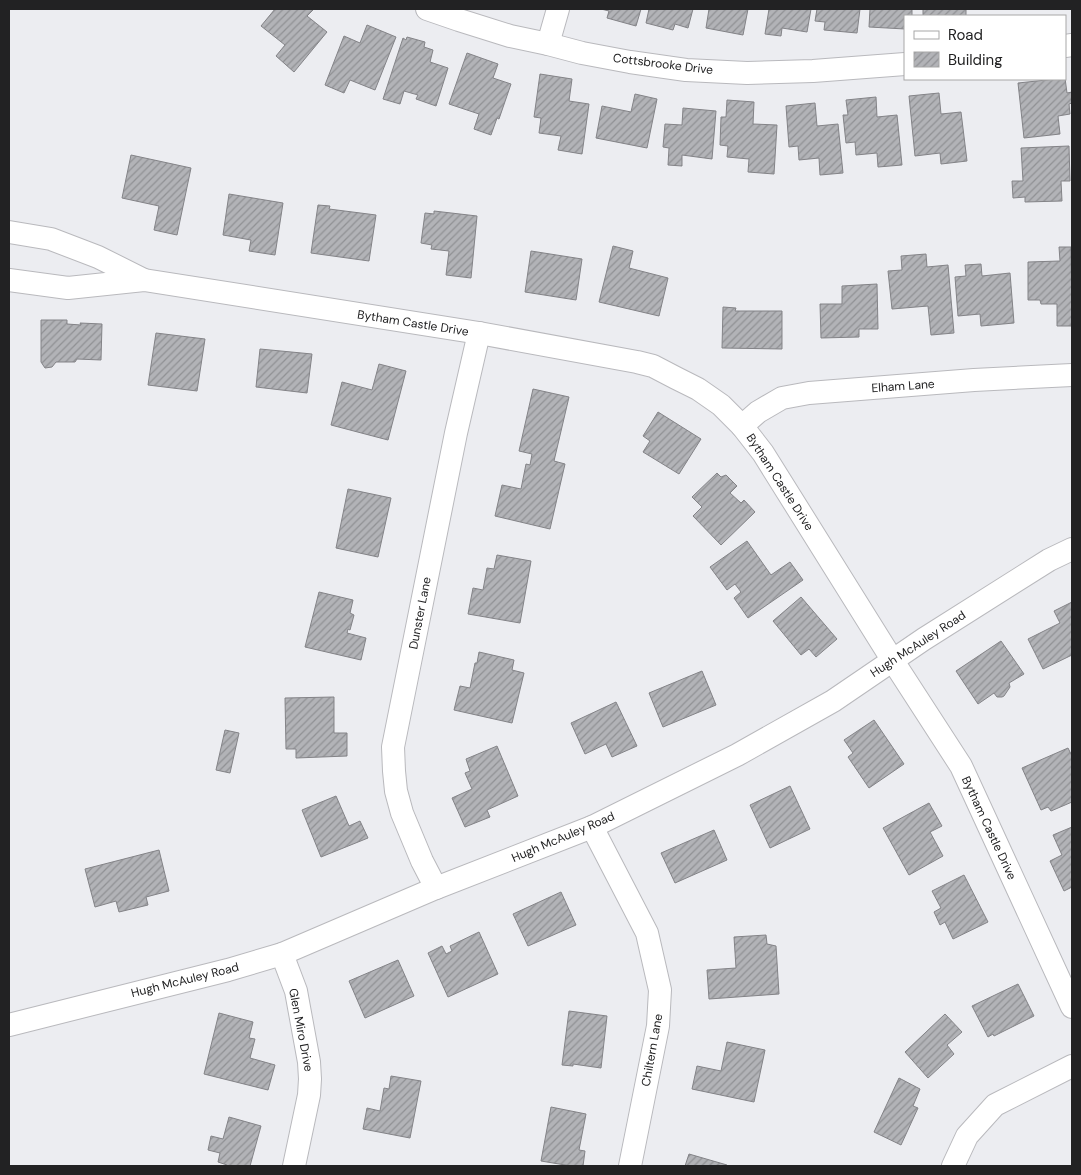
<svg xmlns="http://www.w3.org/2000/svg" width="1081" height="1175" font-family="'DM Sans',sans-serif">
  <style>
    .building { fill: url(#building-hatch); stroke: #838387 }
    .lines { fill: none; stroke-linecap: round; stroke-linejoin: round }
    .street-casing { stroke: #b9b9bd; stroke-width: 24 }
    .street { stroke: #fff; stroke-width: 22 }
    .labels { text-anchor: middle; stroke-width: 4; stroke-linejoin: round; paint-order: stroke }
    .street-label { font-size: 12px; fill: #222223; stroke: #fff }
  </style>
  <defs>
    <pattern id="building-hatch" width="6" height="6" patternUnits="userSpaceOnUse" patternTransform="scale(1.25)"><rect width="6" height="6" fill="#b2b3b7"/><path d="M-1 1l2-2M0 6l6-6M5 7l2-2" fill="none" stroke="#909194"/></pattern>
  </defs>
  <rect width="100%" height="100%" fill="#ecedf1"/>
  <g class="building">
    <path d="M275,9H314L307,16L327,32L294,72L276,56L285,45L261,26Z"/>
    <path d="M601,9H641L636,26L607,18L609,11Z"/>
    <path d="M649,9H693L688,28L675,24L673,30L646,23Z"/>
    <path d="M709,9H748L743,35L706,28Z"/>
    <path d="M769,9H811L807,32L782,28L781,36L765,34Z"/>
    <path d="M817,9H860L857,33L824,30L825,22L815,21Z"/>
    <path d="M870,9H912V16H905V29L869,27Z"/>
    <rect x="923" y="9" width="43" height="7"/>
    <path d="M367,25L396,37L375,90L350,80L344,93L325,85L344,36L360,43Z"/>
    <path d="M407,37L425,42L424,47L433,50L430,62L448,68L436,106L416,99L418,95L404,91L400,104L383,99L403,38L406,40Z"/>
    <path d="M467,53L498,64L493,78L511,84L499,119L497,118L491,135L474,129L479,114L449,104Z"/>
    <path d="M540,74L572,79L569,101L589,104L582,154L558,150L561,136L539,133L541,118L534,117Z"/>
    <path d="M1065,78L1067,93L1072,92V103L1069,104L1070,114L1058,116L1060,134L1024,138L1018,83Z"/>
    <path d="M939,93L941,114L961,112L967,161L941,164L940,153L915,156L909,96Z"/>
    <path d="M635,94L657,99L647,148L596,138L602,106L631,112Z"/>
    <path d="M876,97L877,117L897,115L902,165L878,167L877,153L856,155L855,142L846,143L843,115H848L846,100Z"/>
    <path d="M727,100L754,102L753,124L777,125L774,174L748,172L749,159L727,157L728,146L720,145L721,117H726Z"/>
    <path d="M815,103L817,126L838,124L843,173L820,175L819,158L799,160L798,146L789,147L786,106Z"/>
    <path d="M683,108L716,111L712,159L682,155V166L668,165L669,148L663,147L665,124L682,125Z"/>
    <path d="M1069,146L1070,181H1061L1062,201L1025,202V197L1013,198L1012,181H1023L1021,148Z"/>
    <path d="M131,155L191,168L177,235L154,230L159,206L122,198Z"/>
    <path d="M229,194L283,203L275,255L249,251L251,240L223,235Z"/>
    <path d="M318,205L330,206L329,209L376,215L369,261L311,253Z"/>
    <path d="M434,211L477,216L471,278L446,275L449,251L431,249L432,245L421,243L425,213L434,214Z"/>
    <path d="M613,246L633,251L629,268L668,278L659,316L599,302Z"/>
    <path d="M1059,247H1071L1072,326H1057V304H1041L1040,300H1028V262L1060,261Z"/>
    <path d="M531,251L582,259L576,300L525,292Z"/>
    <path d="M926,254L927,267L948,265L954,333L931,335L928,306L892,309L888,271L902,270L901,256Z"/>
    <path d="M981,264L982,276L1010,273L1014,323L981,326L980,314L958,316L955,277L966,276L965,265Z"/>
    <path d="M877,284L878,329H859V337L821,338L820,304H842V286Z"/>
    <path d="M723,307L736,308L735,311H782V349L722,348Z"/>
    <path d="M41,320H67V324L81,325L80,323L102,324L101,360L77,359L75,362H56L52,367L45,368L41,362Z"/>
    <path d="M156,333L205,339L197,391L148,385Z"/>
    <path d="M260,349L312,354L307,393L256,387Z"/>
    <path d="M379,364L406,371L388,440L331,425L342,382L372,390Z"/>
    <path d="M533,389L569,397L554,461L565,464L550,529L495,516L502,485L521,489L526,464L530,465L532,454L519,451Z"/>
    <path d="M658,412L701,439L679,474L643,452L650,441L643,436Z"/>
    <path d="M717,473L721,477L726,475L737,486L730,493L741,503L744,500L755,512L721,545L693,516L702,507L692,497Z"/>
    <path d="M348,489L391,498L378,557L336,548Z"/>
    <path d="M747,541L771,575L790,562L803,580L748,618L734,598L741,592L735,584L727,590L710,567Z"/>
    <path d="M497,555L531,561L520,623L468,614L473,588L483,590L487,568L494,569Z"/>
    <path d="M319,592L353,600L350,613L354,615L350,630L348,629L347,633L366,638L361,660L305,647Z"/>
    <path d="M801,597L837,639L816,657L809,649L801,655L773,621Z"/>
    <path d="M1072,602V655L1043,669L1028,639L1060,623L1054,611Z"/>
    <path d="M1001,641L1024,674L1009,683L1010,687L1004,696L1002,697H997L994,693L978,704L956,671Z"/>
    <path d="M479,652L514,660L512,670L524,673L512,723L454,710L460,686L470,688L475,663H477Z"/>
    <path d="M702,671L716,705L663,727L649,693Z"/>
    <path d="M334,697V733H347V756L296,758V749H286L285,698Z"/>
    <path d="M616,702L637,746L612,757L606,744L585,754L571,723Z"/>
    <path d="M874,720L904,764L869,788L848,757L853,753L844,740Z"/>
    <path d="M225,730L239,733L230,773L216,770Z"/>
    <path d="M497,746L518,796L487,810L490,817L465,827L452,798L472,789L465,773L470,771L466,759Z"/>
    <path d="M1068,748L1072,756V802L1051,811L1048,807L1041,810L1022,768Z"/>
    <path d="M790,786L810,829L770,848L750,805Z"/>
    <path d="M336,796L349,826L360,821L368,838L321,857L302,810Z"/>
    <path d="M929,803L942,826L930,832L943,856L909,875L883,828Z"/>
    <path d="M1072,827V887L1064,891L1050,861L1062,855L1053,835Z"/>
    <path d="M714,830L727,860L675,883L661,853Z"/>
    <path d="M159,850L169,891L146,897L148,905L119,912L116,901L95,907L85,869Z"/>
    <path d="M964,875L988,922L953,939L945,922L940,925L934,912L941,908L932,891Z"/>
    <path d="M561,892L576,925L528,946L513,914Z"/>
    <path d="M479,932L498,974L448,997L428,953L442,946L446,954L452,951L450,946Z"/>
    <path d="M766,935L767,944L776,946L779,994L709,999L707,970L736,968L734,937Z"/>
    <path d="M398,960L414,996L365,1018L349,981Z"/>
    <path d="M1018,984L1034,1016L994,1036L993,1034L988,1037L972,1006Z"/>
    <path d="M569,1011L607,1016L601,1068L573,1064V1066L562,1065Z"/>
    <path d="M219,1013L253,1022L249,1038L255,1039L250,1058L275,1065L268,1090L204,1074Z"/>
    <path d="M945,1014L962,1032L947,1045L954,1054L928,1078L905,1052Z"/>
    <path d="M727,1042L765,1050L754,1102L692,1089L697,1066L721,1071Z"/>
    <path d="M391,1076L421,1081L410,1138L363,1129L367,1108L380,1111L384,1088L389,1089Z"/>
    <path d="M899,1078L920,1089L913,1106L918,1108L901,1145L874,1132Z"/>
    <path d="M551,1107L586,1114L579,1150L585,1151L583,1166H571L541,1161Z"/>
    <path d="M229,1117L261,1126L250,1166H227V1165L218,1162L220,1153L208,1150L211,1136L223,1139Z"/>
    <path d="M689,1154L727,1165V1166H685Z"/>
  </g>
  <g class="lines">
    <g class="street-casing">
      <g id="street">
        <path d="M427,9L459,20L510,36L548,44L582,53L630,62L686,70L747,73L813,71L905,64"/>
        <path d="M548,44L558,9"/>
        <path d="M1065,46L1072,45"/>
        <path d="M9,232L51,239L98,257L144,280"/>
        <path d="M9,280L68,288L144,280L479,333L637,362L653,366L676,378L698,389L721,405L742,426L763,453L893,661L961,766L1072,1007"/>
        <path d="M742,426L758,412L782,398L809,393L974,380L1072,375"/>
        <path d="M592,827L647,933L660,990L658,1026L630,1166"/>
        <path d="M436,888L422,861L402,813L396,791L394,771L393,747L456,433L479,333"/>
        <path d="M282,954L296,991L309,1062L310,1079L309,1095L294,1166"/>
        <path d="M9,1025L228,970L282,954L436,888L592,827L737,755L833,701L924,639L1049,560L1072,549"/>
        <path d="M953,1166L967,1136L995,1105L1072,1066"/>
      </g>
    </g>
    <use href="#street" class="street"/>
  </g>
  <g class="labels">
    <g class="street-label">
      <text transform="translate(663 64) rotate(7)" y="4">Cottsbrooke Drive</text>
      <text transform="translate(413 323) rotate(9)" y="4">Bytham Castle Drive</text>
      <text transform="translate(903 386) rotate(-4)" y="4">Elham Lane</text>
      <text transform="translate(780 482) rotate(57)" y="4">Bytham Castle Drive</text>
      <text transform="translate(420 613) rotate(-79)" y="4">Dunster Lane</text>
      <text transform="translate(918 644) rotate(-33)" y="4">Hugh McAuley Road</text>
      <text transform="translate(989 828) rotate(65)" y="4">Bytham Castle Drive</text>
      <text transform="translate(563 837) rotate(-23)" y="4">Hugh McAuley Road</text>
      <text transform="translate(185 980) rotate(-14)" y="4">Hugh McAuley Road</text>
      <text transform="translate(301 1030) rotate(79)" y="4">Glen Miro Drive</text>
      <text transform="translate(652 1050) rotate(-80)" y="4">Chiltern Lane</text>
    </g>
  </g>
  <rect width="1081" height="1175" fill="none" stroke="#222223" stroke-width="20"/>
  <rect x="904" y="15" width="162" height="65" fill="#ffffff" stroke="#a7a7a7"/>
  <rect x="914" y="31" width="25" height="8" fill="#ffffff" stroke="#a7a7a7"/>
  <text x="948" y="40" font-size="15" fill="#222223">Road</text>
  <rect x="914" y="52" width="25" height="15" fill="url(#building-hatch)" stroke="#a7a7a7"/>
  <text x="948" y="65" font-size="15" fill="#222223">Building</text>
</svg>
